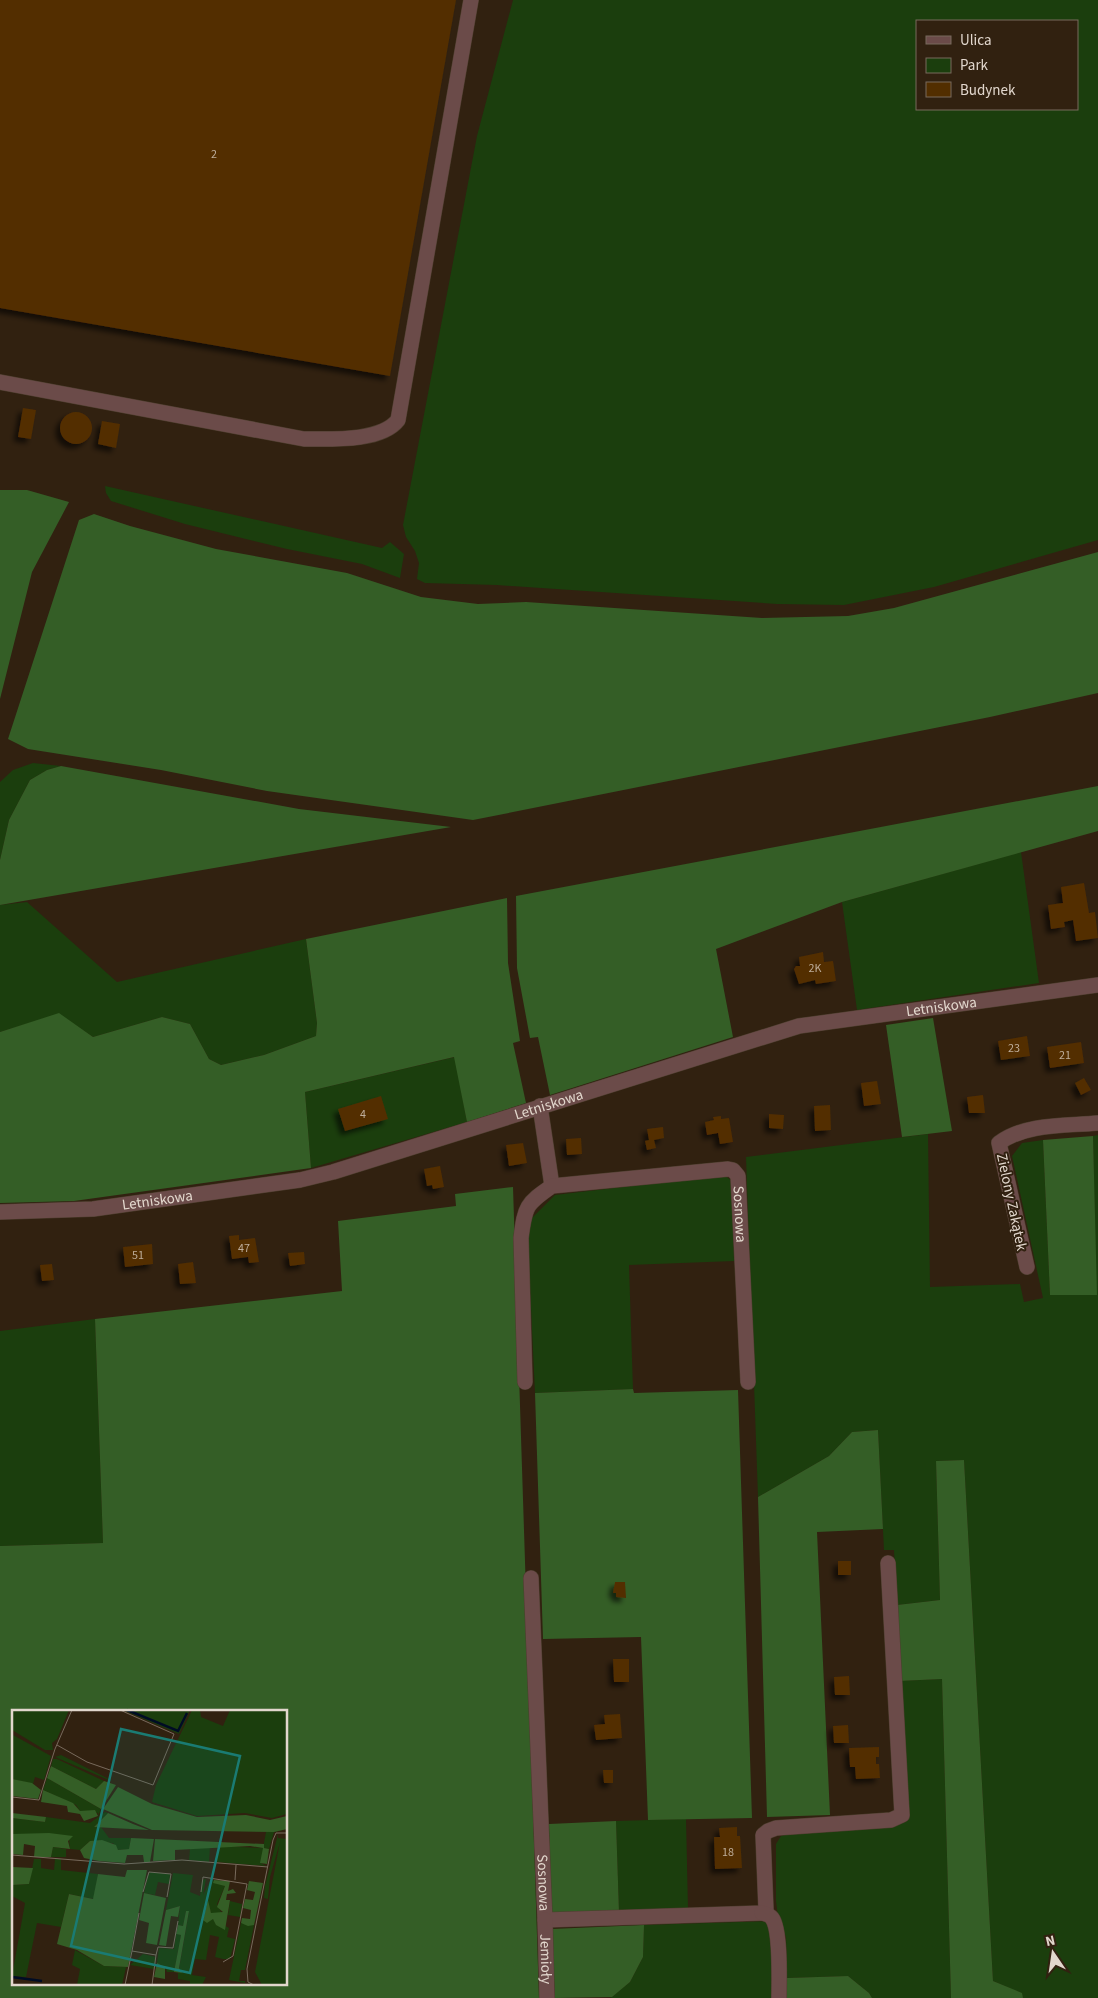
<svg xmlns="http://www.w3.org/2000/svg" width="1098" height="1998" font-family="'Source Sans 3',sans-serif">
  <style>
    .green { fill: #1b3e0d; fill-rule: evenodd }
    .forest { fill: #345e26; fill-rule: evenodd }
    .building { fill: #522e00; filter: url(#shadow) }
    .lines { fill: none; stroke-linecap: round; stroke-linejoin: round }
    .minor-casing { stroke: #4d3e2e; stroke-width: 16 }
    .minor { stroke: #6b4b49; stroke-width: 15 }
    .labels { text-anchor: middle; stroke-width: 4; stroke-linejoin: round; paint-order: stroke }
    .number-label { font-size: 12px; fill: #bead9a }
    .street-label { font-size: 15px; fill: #e2d7cd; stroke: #312110 }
    .inset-river { fill: none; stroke: #000c25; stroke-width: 2.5 }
    .inset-road { fill: none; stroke: #786a5c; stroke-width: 1 }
    .view { fill: #1a7b73; fill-opacity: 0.15; stroke: #1a7b73; stroke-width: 2.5 }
    .inset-edge { fill: none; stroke: #e2d7cd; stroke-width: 2.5 }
  </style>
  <defs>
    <filter id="shadow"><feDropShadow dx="-4.5" dy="4.5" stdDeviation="2.5" flood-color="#0009"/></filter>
  </defs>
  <rect width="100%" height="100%" fill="#312110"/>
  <g class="green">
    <path d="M513,0H1098V540L934,587L844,605L777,604L497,585L425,583L417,579L419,563L415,551L406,537L403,525L477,136ZM917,21H1077V109H917Z"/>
    <path d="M105,486L382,548L390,542L404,554L400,578L362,564L287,549L185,524L111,501L106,493Z"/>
    <path d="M33,763L61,766L47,770L30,780L9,820L0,860V782L13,770Z"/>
    <path d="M1021,852L1039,983L857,1010L842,902Z"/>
    <path d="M27,902L117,982L306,939L317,1023L316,1036L264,1055L221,1065L209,1059L190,1024L162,1017L93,1037L59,1014L0,1032V905Z"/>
    <path d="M455,1057L467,1122L311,1168L305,1092Z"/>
    <path d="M928,1134L930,1287L1020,1284L1024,1302L1043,1298L1012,1156L1022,1143L1043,1140L1050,1295H1096L1093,1136L1098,1135V1998H1023L1021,1993L993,1981L964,1460L936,1461L940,1600L897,1605L894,1550H884L878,1430L852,1432L829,1456L758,1497L746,1157Z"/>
    <path d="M724,1175L732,1181L734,1261L629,1265L633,1389L535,1393L527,1223L555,1195Z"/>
    <path d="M95,1319L103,1543L0,1546V1331Z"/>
    <path d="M942,1679L951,1998H872L869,1993L848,1976L787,1978L786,1937L778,1917L776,1901V1844L781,1836L798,1832L906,1822L908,1813L899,1681Z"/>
    <path d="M686,1819L688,1909L619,1912L616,1821Z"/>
    <path d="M771,1921L773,1998H610L630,1982L643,1957L644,1925Z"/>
  </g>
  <g class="forest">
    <path d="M0,490H27L69,502L32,572L0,699Z"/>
    <path d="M94,514L130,526L216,549L347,573L421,597L478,604L526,602L762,618L848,616L894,608L1098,552V693L990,717L473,820L267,791L161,770L28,749L8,739L79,520Z"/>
    <path d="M61,766L299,809L451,827L0,905V860L9,820L30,780L47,770Z"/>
    <path d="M1098,786V831L842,902L716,949L733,1037L550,1095L538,1037L530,1038L517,968L516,896Z"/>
    <path d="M507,898L508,963L520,1041L513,1043L526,1103L467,1122L454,1057L305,1092L311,1168L74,1201L0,1203V1032L59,1013L93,1037L162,1017L190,1024L209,1059L221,1065L264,1055L316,1036L317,1023L306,939Z"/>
    <path d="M933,1018L952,1131L902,1137L886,1025Z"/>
    <path d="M1093,1136L1097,1295H1050L1043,1140Z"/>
    <path d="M513,1187L539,1998H0V1546L103,1543L95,1319L342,1291L338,1221L456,1206L455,1194ZM14,1712H286V1984H14Z"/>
    <path d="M633,1389L634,1393L738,1390L752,1818L648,1820L641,1637L543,1639L535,1393Z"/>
    <path d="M878,1430L883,1529L817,1532L830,1815L767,1817L758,1497L829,1456L852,1432Z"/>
    <path d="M964,1460L993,1981L1022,1993L1023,1998H951L942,1679L899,1681L897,1605L940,1600L936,1461Z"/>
    <path d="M616,1821L619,1912L551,1914L549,1824Z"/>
    <path d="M644,1925L643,1957L630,1982L612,1997L555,1998L551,1929Z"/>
    <path d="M848,1976L869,1993L872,1998H787V1978Z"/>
  </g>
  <g class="building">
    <path d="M0,0H456L390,376L0,308Z"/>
    <path d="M23,408L36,410L31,439L18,437Z"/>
    <circle cx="76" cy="428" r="16"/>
    <path d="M102,421L120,424L116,448L98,444Z"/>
    <path d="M1084,883L1089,913L1095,912L1098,938L1076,941L1073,920L1064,922L1065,927L1051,929L1048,905L1063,903L1061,887Z"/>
    <path d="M823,952L824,962L833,961L836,981L816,984L815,980L799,984L794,969L796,966H800L799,957Z"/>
    <path d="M1027,1036L1030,1056L1001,1060L998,1041Z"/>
    <path d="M1081,1042L1084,1063L1050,1068L1047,1047Z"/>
    <path d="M1084,1078L1091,1090L1081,1095L1075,1083Z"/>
    <path d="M877,1081L881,1104L864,1106L861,1083Z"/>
    <path d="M983,1095L985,1113H969L967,1097Z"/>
    <path d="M381,1096L388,1119L345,1131L338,1109Z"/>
    <path d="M830,1105L831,1130L815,1131L814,1106Z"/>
    <path d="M769,1114L784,1115L783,1129L769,1128Z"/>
    <path d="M721,1116V1119L729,1118L733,1142L720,1144L718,1133L707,1135L705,1122L714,1120L713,1117Z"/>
    <path d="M663,1127L664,1138L654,1140L656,1148L647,1150L645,1141L649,1140L647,1129Z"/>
    <path d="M581,1138L582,1154L567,1155L566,1139Z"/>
    <path d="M523,1143L527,1163L509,1166L506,1145Z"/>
    <path d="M440,1166L444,1187L433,1189L432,1185L427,1186L424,1169Z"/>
    <path d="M239,1235V1240L255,1238L259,1262L249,1263L248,1257L232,1259L229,1236Z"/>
    <path d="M152,1244L153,1264L125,1267L123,1247Z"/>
    <path d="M304,1252L305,1264L290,1266L288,1253Z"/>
    <path d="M193,1262L196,1283L180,1284L178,1264Z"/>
    <path d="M52,1264L54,1280L42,1281L40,1265Z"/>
    <rect x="838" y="1561" width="13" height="14"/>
    <path d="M615,1582H625L626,1598L616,1597V1593H613Z"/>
    <path d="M613,1659H629V1682H614Z"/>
    <path d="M849,1676L850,1695H835L834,1677Z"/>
    <path d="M620,1714L622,1738L596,1740L594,1725L605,1724L604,1715Z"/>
    <path d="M848,1725L849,1743H834L833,1726Z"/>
    <path d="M879,1747V1757H876V1764H879L880,1778L856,1779L855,1767H850L849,1748Z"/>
    <path d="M603,1770H613V1783H604Z"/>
    <path d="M737,1827V1836H740L742,1868L715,1869L714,1837H720L719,1828Z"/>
  </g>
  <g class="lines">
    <g class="minor-casing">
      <g id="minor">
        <path d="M0,382L304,439C330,439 381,442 398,420L471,0"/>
        <path d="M540,1106L552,1186"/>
        <path id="s1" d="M0,1212L93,1209L300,1180L333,1172L799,1026L1098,985"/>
        <path d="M1027,1267L999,1143C1026,1123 1066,1126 1098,1123"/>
        <path id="s2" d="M525,1382L521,1238C525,1206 526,1204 552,1186L728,1169L733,1170L738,1176L748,1382"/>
        <path id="s3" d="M531,1578L545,1920L762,1913L766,1910L763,1835L768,1831L776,1828L891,1820L902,1815L888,1563"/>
        <path d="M762,1913C766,1914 770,1915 772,1918C781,1930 779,1982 779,1998"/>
        <path id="s4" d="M545,1920L547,1998"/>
      </g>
    </g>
    <use href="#minor" class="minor"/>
  </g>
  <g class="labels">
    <g class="number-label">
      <text x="214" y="158">2</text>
      <text x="815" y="972">2K</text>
      <text x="1014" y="1052">23</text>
      <text x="1065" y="1059">21</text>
      <text x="363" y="1118">4</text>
      <text x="244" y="1252">47</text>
      <text x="138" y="1259">51</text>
      <text x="728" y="1856">18</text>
    </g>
    <g class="street-label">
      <text dy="5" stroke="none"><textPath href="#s1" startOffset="968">Letniskowa</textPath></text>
      <text dy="5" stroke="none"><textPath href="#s1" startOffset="562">Letniskowa</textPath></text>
      <text dy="5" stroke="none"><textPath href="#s1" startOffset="158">Letniskowa</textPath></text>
      <text transform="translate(1012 1202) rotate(78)" y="5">Zielony Zakątek</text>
      <text dy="5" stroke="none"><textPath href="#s2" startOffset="436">Sosnowa</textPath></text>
      <text dy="5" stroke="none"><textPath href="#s3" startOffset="305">Sosnowa</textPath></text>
      <text dy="5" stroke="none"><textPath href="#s4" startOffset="39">Jemioły</textPath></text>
    </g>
  </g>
  <g transform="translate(12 1710)">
    <rect width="275" height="275" fill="#312110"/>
    <path d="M0,0H57L45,29L40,33L41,40H33L0,20ZM111,0H178L167,24ZM180,0H188L189,7L211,16L218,0H275V104L260,108L233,103L185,106L140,92L144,75ZM1,25L39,46L32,70L23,67L21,74L0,69ZM49,45L95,68L99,71L43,47ZM41,49H45L92,71L84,79L39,56ZM35,68L89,99L86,106V103L68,101L64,95L31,80ZM93,102L96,103L82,117H89L97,128H119L117,139L106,140L101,133L78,131L68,140L58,139L57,129L0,124V108L33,112L34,107L78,113ZM275,119L262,122L257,139L252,138L249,153L254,156L205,152L206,136L251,138L254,122ZM266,124V128L275,129V275H250L243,262L268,132L258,167L256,189L252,188L253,176ZM41,137L54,139V147H39ZM198,137L197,152L177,150L178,138ZM22,149H29V158L42,160L43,149H49V160L86,164L82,189L57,184L49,217L25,213L14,267L0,266L13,193L0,186V175L17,174ZM139,162L158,164L157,174L146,172L143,185L132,183L136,165ZM161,163L181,165L178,182L188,186L190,170L194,169L191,185L199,169L213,176L205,194L210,204L199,203L195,191L199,208L217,218L215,227L223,229L218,249H211L203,247L207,227L198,225L194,250L183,249L180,265L194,267L190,275H178V271L166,269V263H169L167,259L177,202L174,201L171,216L166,215L168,196L154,200ZM218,191L230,194L228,207L216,205ZM229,213L242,215L233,260H229L227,271H233V273L217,270ZM164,224L169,225L162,262H155L153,257L145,253L147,238L162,239ZM63,240L92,256L114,257L110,275H65L68,259L60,255ZM131,244L144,247L142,259L118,255Z" fill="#1b3e0d"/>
    <path d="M39,56L84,79L92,71L104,75L89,99L35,68ZM0,69L20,73L29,80L26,89L0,86ZM106,77L140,94L185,107L234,105L258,110L275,106V119L262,122L140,120L91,99ZM31,80L61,93L68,101L83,100L86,106L72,111L68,104L56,102L55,96L29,92ZM0,103L34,107L33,112L0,108ZM96,103L121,114L137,120L82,117ZM37,123L61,126L56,131L58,139L41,137L39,147H22L23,136L12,134L11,145L0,144V124ZM119,128L142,129L138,152H132L131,145H115L113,153L87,151L72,148L68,140L78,131L90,130L104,135L106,140L117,139ZM143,129L252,134V138L257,139L255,154L248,153L251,138L238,136L163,140V150L141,151ZM0,157L21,158L17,174L0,175ZM115,160H135L116,257L92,256L65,240L45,234L57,184L81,189L86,164L113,167ZM202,170L218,171L216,181L221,179L224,183L215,184L214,190H218L213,220L204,215L201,209L195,213L191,210L196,190L199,203L211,202L205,197L213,176L201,173ZM237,171L251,173L242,215L236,216L229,213L230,208L238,209L239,200L231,198L233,189L241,190L243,182L235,180ZM132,183L154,188L145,235L134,233L137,213L127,210ZM168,196L166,207L159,206L154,236L147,235L154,200ZM174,201H177L167,258L170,263L162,262L169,225L164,224L166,215L171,216ZM145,253L153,257V269L142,267Z" fill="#345e26"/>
    <path class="inset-river" d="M115,0L166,21L175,3M0,267L30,271"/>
    <path class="inset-road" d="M45,35L75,52L141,75L162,24L108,0M0,87L27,90L43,39L60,0M0,145L112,154L170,150L256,157M223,170L224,155M131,182L137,162L159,164L155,187M189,182L191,167L235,174L221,246L211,252M127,203L120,241L144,245L146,237L161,238L166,211M113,275L120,241M140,275L144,245M242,275L236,272L235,259L261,130L264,123H275"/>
    <path class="view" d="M109,19L228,46L178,263L59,236Z"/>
    <rect width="275" height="275" class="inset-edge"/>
  </g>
  <rect x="916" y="20" width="162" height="90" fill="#312110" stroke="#786a5c"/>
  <rect x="926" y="36" width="25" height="8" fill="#6b4b49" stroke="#786a5c"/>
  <text x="960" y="45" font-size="15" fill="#e2d7cd">Ulica</text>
  <rect x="926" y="58" width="25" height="15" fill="#1b3e0d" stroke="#786a5c"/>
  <text x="960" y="70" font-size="15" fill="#e2d7cd">Park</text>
  <rect x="926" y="82" width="25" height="15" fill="#522e00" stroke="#786a5c"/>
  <text x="960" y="95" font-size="15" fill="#e2d7cd">Budynek</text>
  <g transform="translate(1053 1953) rotate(347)" stroke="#312110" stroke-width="4" paint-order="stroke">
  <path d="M0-4L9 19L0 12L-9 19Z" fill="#e2d7cd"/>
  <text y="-8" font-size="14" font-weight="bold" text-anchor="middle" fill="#e2d7cd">N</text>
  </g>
</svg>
